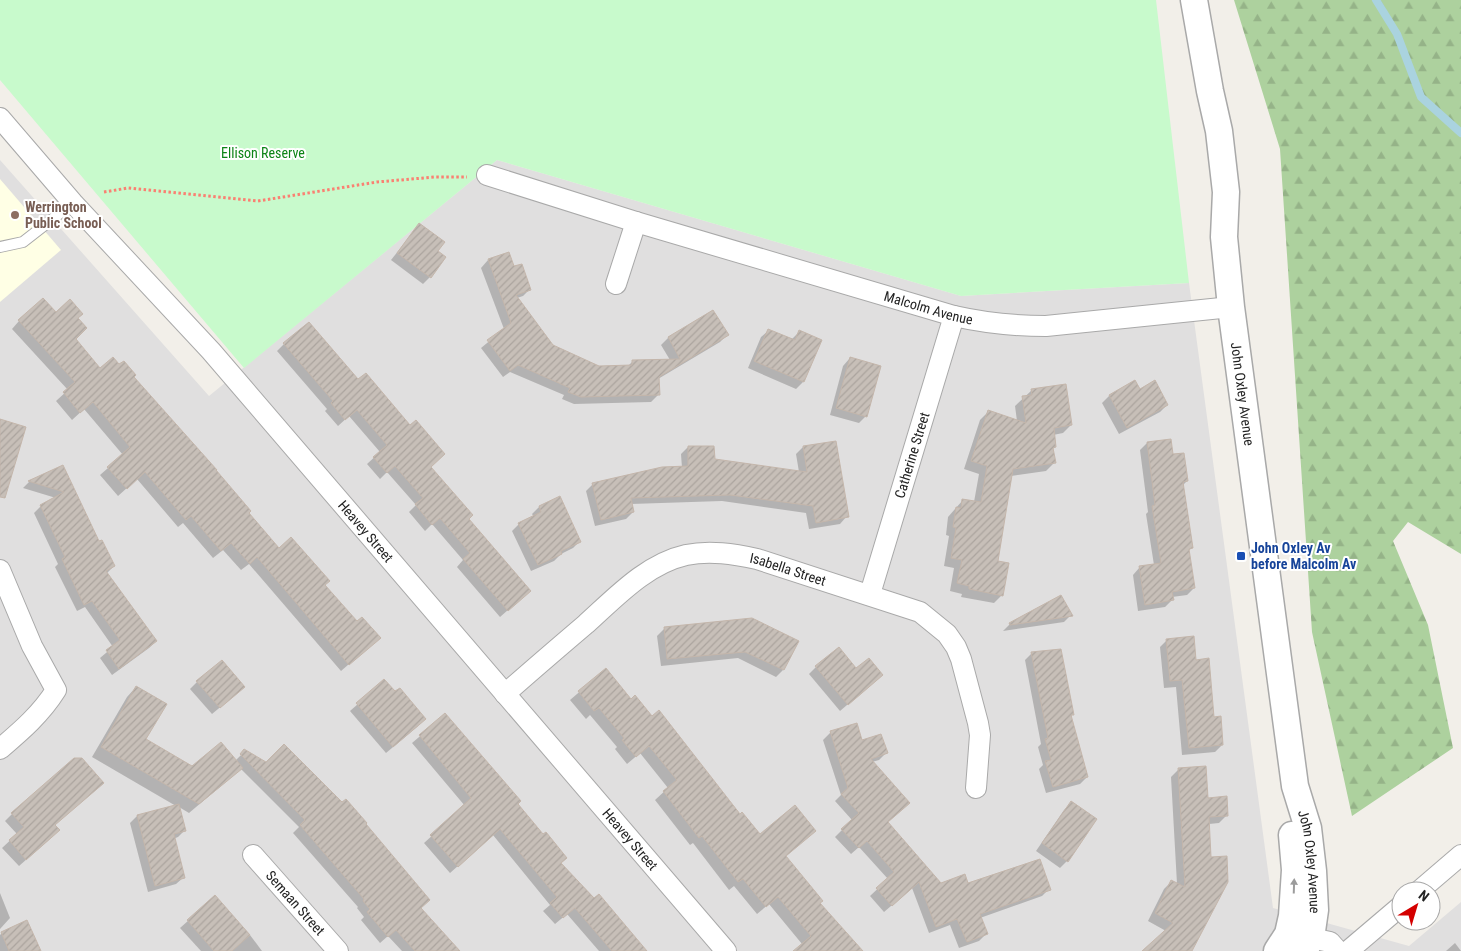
<svg xmlns="http://www.w3.org/2000/svg" width="1461" height="951" font-family="'Roboto Condensed',sans-serif">
  <style>
    .residential { fill: #e0dfdf }
    .education { fill: #ffffe5 }
    .forest { fill: url(#forest-firs) }
    .park { fill: #c8facc }
    .shadow { fill: #0003 }
    .lines { fill: none; stroke-linecap: round; stroke-linejoin: round }
    .stream { stroke: #aad3df; stroke-width: 8 }
    .building { fill: url(#building-hatch); stroke: #c4b6ab }
    .service-casing { stroke: #a9a9a9; stroke-width: 12 }
    .minor-casing { stroke: #a9a9a9; stroke-width: 22 }
    .tertiary-casing { stroke: #a9a9a9; stroke-width: 29 }
    .path { stroke: #fa8072; stroke-width: 3; stroke-dasharray: 2.5 2.5; stroke-linecap: butt }
    .service { stroke: #fff; stroke-width: 10 }
    .minor { stroke: #fff; stroke-width: 20 }
    .tertiary { stroke: #fff; stroke-width: 26 }
    .oneway { fill: #9c9c9c }
    .education-dot { fill: #8d6e63; stroke: #fff; stroke-width: 2 }
    .transit-dot { fill: #1a4fb4; stroke: #fff; stroke-width: 2 }
    .labels { text-anchor: middle; stroke-width: 4; stroke-linejoin: round; paint-order: stroke }
    .park-label { font-size: 14px; fill: #0c8416; stroke: #fff }
    .education-label { font-size: 14px; font-weight: bold; fill: #785e54; stroke: #fff; text-anchor: start }
    .street-label { font-size: 14px; fill: #222; stroke: #fff }
    .transit-label { font-size: 14px; font-weight: bold; fill: #164399; stroke: #fff; text-anchor: start }
  </style>
  <defs>
    <pattern id="forest-firs" width="22" height="20" patternUnits="userSpaceOnUse" patternTransform="scale(1.25)"><rect width="22" height="20" fill="#add19e"/><path d="M5 1l3.5 6h-7zM16 11l3.5 6h-7z" fill="#95b388"/></pattern>
    <pattern id="building-hatch" width="6" height="6" patternUnits="userSpaceOnUse" patternTransform="scale(1.25)"><rect width="6" height="6" fill="#c7bfb8"/><path d="M-1 1l2-2M0 6l6-6M5 7l2-2" fill="none" stroke="#aba49e"/></pattern>
  </defs>
  <rect width="100%" height="100%" fill="#f2efe9"/>
  <path class="residential" d="M0,160L209,396L497,160L961,296L1189,283L1273,908L1409,946L1461,902V951H0Z"/>
  <path class="education" d="M0,179L61,250L0,302Z"/>
  <path class="forest" d="M1234,0H1461V554L1408,522L1393,541L1428,625L1453,748L1352,816L1312,632L1280,149Z"/>
  <path class="park" d="M0,0H1156L1189,283L961,296L497,160L244,368L0,80Z"/>
  <g class="shadow">
    <path d="M419,225L436,252L430,277L423,284L391,260Z"/>
    <path d="M508,253L514,268L530,289L523,296L517,298L552,346L599,367L628,366L632,362L670,360L661,345L668,338L712,311L727,335L720,342L658,379V395L651,402L574,404L562,399L564,395L510,372L503,377L481,348L504,329L481,268L488,260Z"/>
    <path d="M56,313L77,319L74,339L100,370L132,377L278,549L324,585L371,645L341,671L249,564L241,570L223,550L213,558L183,523L178,527L137,479L118,496L100,475L123,455L84,409L72,420L56,401L68,390L12,329L19,321Z"/>
    <path d="M769,330L792,339L799,332L803,382L796,389L748,368L761,337Z"/>
    <path d="M284,344L430,467L468,519L522,598L500,617L457,567L463,560L432,524L425,531L409,512L416,505L387,472L380,479L367,464L380,452L349,416L338,426L325,411L327,409L277,351Z"/>
    <path d="M850,358L866,416L859,423L830,415L843,366Z"/>
    <path d="M1135,382L1139,390L1167,405L1160,412L1119,434L1102,403L1109,396Z"/>
    <path d="M1032,390L1071,425L1063,433L1053,435L1055,447L1052,449L1054,463L1046,471L1011,476L997,562L1002,595L994,603L961,597L962,594L950,591L954,568L944,566L949,536L946,535L948,517L955,509L963,500L974,502L979,474L964,469L980,420L988,412L1017,421L1015,406Z"/>
    <path d="M1147,443L1172,455L1187,481L1182,486L1192,548L1188,551L1194,588L1187,595L1172,597V600L1165,607L1138,611L1133,575L1140,567L1154,565L1146,514L1148,512L1140,450Z"/>
    <path d="M688,447L714,460L799,472L796,454L803,447L847,516L840,524L809,529L806,513L722,501L631,504L633,512L626,519L595,526L586,491L593,484L682,468L681,454Z"/>
    <path d="M63,467L99,543L114,566L107,573L156,641L149,648L112,675L100,658L113,647L85,607L77,611L55,567L58,564L34,513L41,506L56,498L23,488L29,482Z"/>
    <path d="M539,507L580,541L573,548L561,554L554,561L531,571L512,531L519,524L534,517L532,514Z"/>
    <path d="M1071,615L1064,622L1003,631L1010,624Z"/>
    <path d="M752,620L783,670L776,677L738,658L661,666L657,636L665,628Z"/>
    <path d="M1167,640L1195,661L1222,745L1215,752L1182,755L1176,687L1164,688L1160,647Z"/>
    <path d="M1032,653L1073,714L1070,717L1087,777L1080,784L1046,793L1039,769L1043,765L1038,747L1041,744L1025,660Z"/>
    <path d="M816,667L856,670L882,675L840,711L809,674Z"/>
    <path d="M605,670L631,700L759,835L814,831L785,857L819,904L861,951H796L802,944L769,904L757,914L734,886L729,890L693,843L690,845L655,800L668,788L640,753L627,764L615,749L617,747L590,715L586,719L570,700Z"/>
    <path d="M384,681L418,726L386,753L350,711Z"/>
    <path d="M197,682L236,694L212,714L190,689Z"/>
    <path d="M136,687L145,740L192,768L235,761L245,751L420,909L458,951H402L388,936L380,943L361,920L364,917L357,908L358,907L293,833L299,827L241,769L189,813L179,807L185,830L178,837L173,839L184,877L176,884L148,892L130,823L137,816L176,806L92,757L127,697Z"/>
    <path d="M445,715L517,804L560,863L646,951H599L567,914L555,924L543,911L550,905L493,835L450,873L424,843L465,806L412,743Z"/>
    <path d="M856,724L861,741L886,753L879,760L872,762L886,823L940,885L968,884L1049,889L1042,896L980,918L986,934L979,941L959,948L950,925L929,933L912,888L884,912L870,896L888,879L859,847L851,854L835,837L852,820L835,801L841,795L823,740L830,733Z"/>
    <path d="M1179,769L1207,799L1227,815L1219,823L1209,824L1188,951H1144L1166,931L1148,921L1164,889L1172,881L1177,884L1171,777Z"/>
    <path d="M1071,803L1067,861L1060,868L1036,851L1064,810Z"/>
    <path d="M12,814L54,825L52,837L19,866L2,848L17,834L5,821Z"/>
    <path d="M0,893L10,918L0,929Z"/>
    <path d="M215,897L250,935L262,951H201L180,928Z"/>
    <path d="M2,933L40,951H0V935Z"/>
    <path d="M1455,943L1461,951H1446Z"/>
  </g>
  <g class="lines">
    <path class="stream" d="M1376,0L1397,34L1421,97L1461,133"/>
  </g>
  <g class="building">
    <path d="M419,223L445,242L438,251L446,257L431,278L397,253Z"/>
    <path d="M509,252L514,266L522,264L531,290L516,295L553,345L599,366L632,365V360L680,359L668,337L713,310L729,335L659,377L660,395L581,397L568,392L570,388L518,365L510,371L487,340L511,323L488,259Z"/>
    <path d="M43,298L56,312L70,299L83,314L78,318L87,328L76,339L100,368L113,357L119,364L124,361L136,375L134,377L217,470H216L251,511L249,513L279,548L291,537L330,581L325,585L357,621L362,617L381,638L349,665L257,557L250,564L231,543L221,551L191,516L186,520L145,472L127,489L107,467L130,447L93,402L80,413L63,392L75,382L18,320Z"/>
    <path d="M309,322L358,379L366,373L410,425L416,420L445,454L431,467L473,515L469,519L531,591L508,611L463,559L470,553L440,518L432,525L415,504L423,498L395,466L387,473L373,457L387,445L357,410L345,420L331,403L333,401L283,343Z"/>
    <path d="M768,329L795,340L799,330L822,340L804,382L754,361Z"/>
    <path d="M850,357L881,366L867,417L836,408Z"/>
    <path d="M1135,380L1140,389L1155,380L1168,405L1127,428L1109,395Z"/>
    <path d="M1066,384L1072,425L1054,428L1056,447L1053,448L1056,463L1013,469L998,561L1009,563L1003,596L969,589V586L957,583L962,560L951,558L956,528L953,527L956,507L961,508L962,499L981,502L987,466L971,461L988,410L1026,423L1022,396L1032,395L1031,389Z"/>
    <path d="M0,419L26,427L5,498L0,497Z"/>
    <path d="M1171,439L1173,454L1184,453L1188,481L1183,482L1193,548L1189,549L1195,588L1172,592L1174,600L1145,605L1139,566L1161,563L1152,506L1155,505L1147,442Z"/>
    <path d="M836,441L849,517L816,523L813,506L730,495L631,498L634,512L601,520L592,483L662,467L688,466V446H714L715,459L807,472L803,446Z"/>
    <path d="M63,465L99,541L102,540L115,566L106,571L157,641L119,669L106,650L120,640L92,601L84,605L62,559L65,557L40,505L64,492L28,481Z"/>
    <path d="M560,496L581,542L561,551L562,554L538,565L518,523L541,512L539,506Z"/>
    <path d="M1061,595L1073,616L1010,625L1009,623Z"/>
    <path d="M752,618L799,641L784,670L745,652L667,659L664,627Z"/>
    <path d="M1194,636L1196,660L1209,658L1214,717L1221,716L1223,745L1189,748L1182,680L1170,681L1166,639Z"/>
    <path d="M839,647L856,668L869,658L883,675L848,705L815,666Z"/>
    <path d="M1061,649L1074,715H1071L1088,777L1053,787L1045,761L1051,760L1045,739L1048,738L1031,652Z"/>
    <path d="M222,660L245,687L220,708L196,681Z"/>
    <path d="M606,668L631,699L635,695L652,716L659,710L740,814L742,812L760,834L795,805L816,831L786,856L823,901L820,903L863,951H793L811,936L778,897L766,907L743,879L738,882L702,836L699,838L663,791L677,780L649,746L636,757L622,740L624,738L599,708L594,711L578,691Z"/>
    <path d="M384,679L395,691L400,688L426,719L393,747L356,703Z"/>
    <path d="M136,686L167,704L146,739L192,766L221,742L243,768L199,804L101,747Z"/>
    <path d="M445,713L521,801L518,804L543,834L546,832L567,858L561,863L594,898L599,894L647,951H612L575,908L563,918L550,903L557,897L500,829L458,867L430,835L471,798L419,735Z"/>
    <path d="M857,723L862,740L881,734L888,753L871,759L910,803L888,822L941,883L965,874L968,883L1040,859L1051,890L980,914L988,934L967,942L957,919L936,927L919,882L892,906L876,888L894,872L867,841L859,848L841,829L859,813L841,794L848,788L830,731Z"/>
    <path d="M284,744L342,802L346,799L367,823L366,824L430,900L421,908L460,951H415L396,930L388,937L367,912L370,909L363,901L364,899L300,825L305,820L240,754L244,749L266,762Z"/>
    <path d="M74,758H82L104,783L55,825L60,830L26,860L9,840L24,827L11,813Z"/>
    <path d="M1206,766L1208,798L1227,796L1228,816L1209,817L1211,857L1227,856L1228,882L1192,951H1142L1173,923L1155,913L1171,880L1185,887L1178,768Z"/>
    <path d="M1071,801L1097,819L1068,862L1042,843Z"/>
    <path d="M179,804L186,831L174,834L185,878L155,886L137,815Z"/>
    <path d="M215,895L250,935L232,951H214L187,920Z"/>
    <path d="M27,920L41,951H9L1,932Z"/>
  </g>
  <g class="lines">
    <g class="service-casing">
      <path id="service" d="M0,247L23,242L73,203"/>
    </g>
    <g class="minor-casing">
      <g id="minor">
        <path id="s1" d="M0,118L73,203L211,351L726,951"/>
        <path id="s2" d="M487,175L636,222L954,316C985,323 1015,326 1046,326L1231,307"/>
        <path d="M616,284L636,222"/>
        <path d="M0,570L32,646L56,690C41,714 21,731 0,749"/>
        <path id="s3" d="M870,594L954,316"/>
        <path id="s4" d="M505,694C532,670 559,647 586,624C615,598 646,564 686,555C710,550 734,554 757,559L920,612L947,634L956,647L961,659L978,723L980,735L976,788"/>
        <path id="s5" d="M253,855L338,951"/>
        <path d="M1419,891L1461,855"/>
        <path d="M1297,935L1330,942L1338,951"/>
        <path d="M1348,951L1401,906"/>
      </g>
    </g>
    <g class="tertiary-casing">
      <g id="tertiary">
        <path id="s6" d="M1194,0L1210,91L1219,131L1226,192L1224,237L1231,307L1295,786L1308,828L1313,871L1315,910L1311,938L1304,951"/>
        <path d="M1277,951L1288,934L1292,916L1295,870L1292,835"/>
      </g>
    </g>
    <path class="path" d="M104,192L128,188L258,201L377,182L435,177H467"/>
    <use href="#service" class="service"/>
    <use href="#minor" class="minor"/>
    <use href="#tertiary" class="tertiary"/>
  </g>
  <defs><path id="oneway-solid" d="M-6-.8H1V-3.2L6.5 0L1 3.2V.8H-6Z" transform="scale(1.25)"/></defs>
  <use class="oneway" href="#oneway-solid" transform="translate(1294 886) rotate(-88)"/>
  <circle class="education-dot" cx="15" cy="215" r="5"/>
  <rect class="transit-dot" x="1236" y="551" width="10" height="10" rx="2.5"/>
  <g class="labels">
    <g class="park-label">
      <text x="263" y="158">Ellison Reserve</text>
    </g>
    <g class="education-label">
      <text x="25" y="212">Werrington<tspan x="25" dy="16">Public School</tspan></text>
    </g>
    <g class="street-label">
      <text dy="5" stroke="none"><textPath href="#s2" startOffset="461">Malcolm Avenue</textPath></text>
      <text dy="5" stroke="none"><textPath href="#s6" startOffset="398">John Oxley Avenue</textPath></text>
      <text dy="5" stroke="none"><textPath href="#s3" startOffset="145">Catherine Street</textPath></text>
      <text dy="5" stroke="none"><textPath href="#s1" startOffset="552">Heavey Street</textPath></text>
      <text dy="5" stroke="none"><textPath href="#s4" startOffset="334">Isabella Street</textPath></text>
      <text dy="5" stroke="none"><textPath href="#s1" startOffset="958">Heavey Street</textPath></text>
      <text dy="5" stroke="none"><textPath href="#s6" startOffset="871">John Oxley Avenue</textPath></text>
      <text dy="5" stroke="none"><textPath href="#s5" startOffset="64">Semaan Street</textPath></text>
    </g>
    <g class="transit-label">
      <text x="1251" y="553">John Oxley Av<tspan x="1251" dy="16">before Malcolm Av</tspan></text>
    </g>
  </g>
  <g transform="translate(1416 906) rotate(38)"><circle r="24" fill="#ffffff" stroke="#a7a7a7"/>
  <path d="M0-4L9 19L0 12L-9 19Z" fill="#d40000"/>
  <text y="-8" font-size="14" font-weight="bold" text-anchor="middle" fill="#222222">N</text>
  </g>
</svg>
